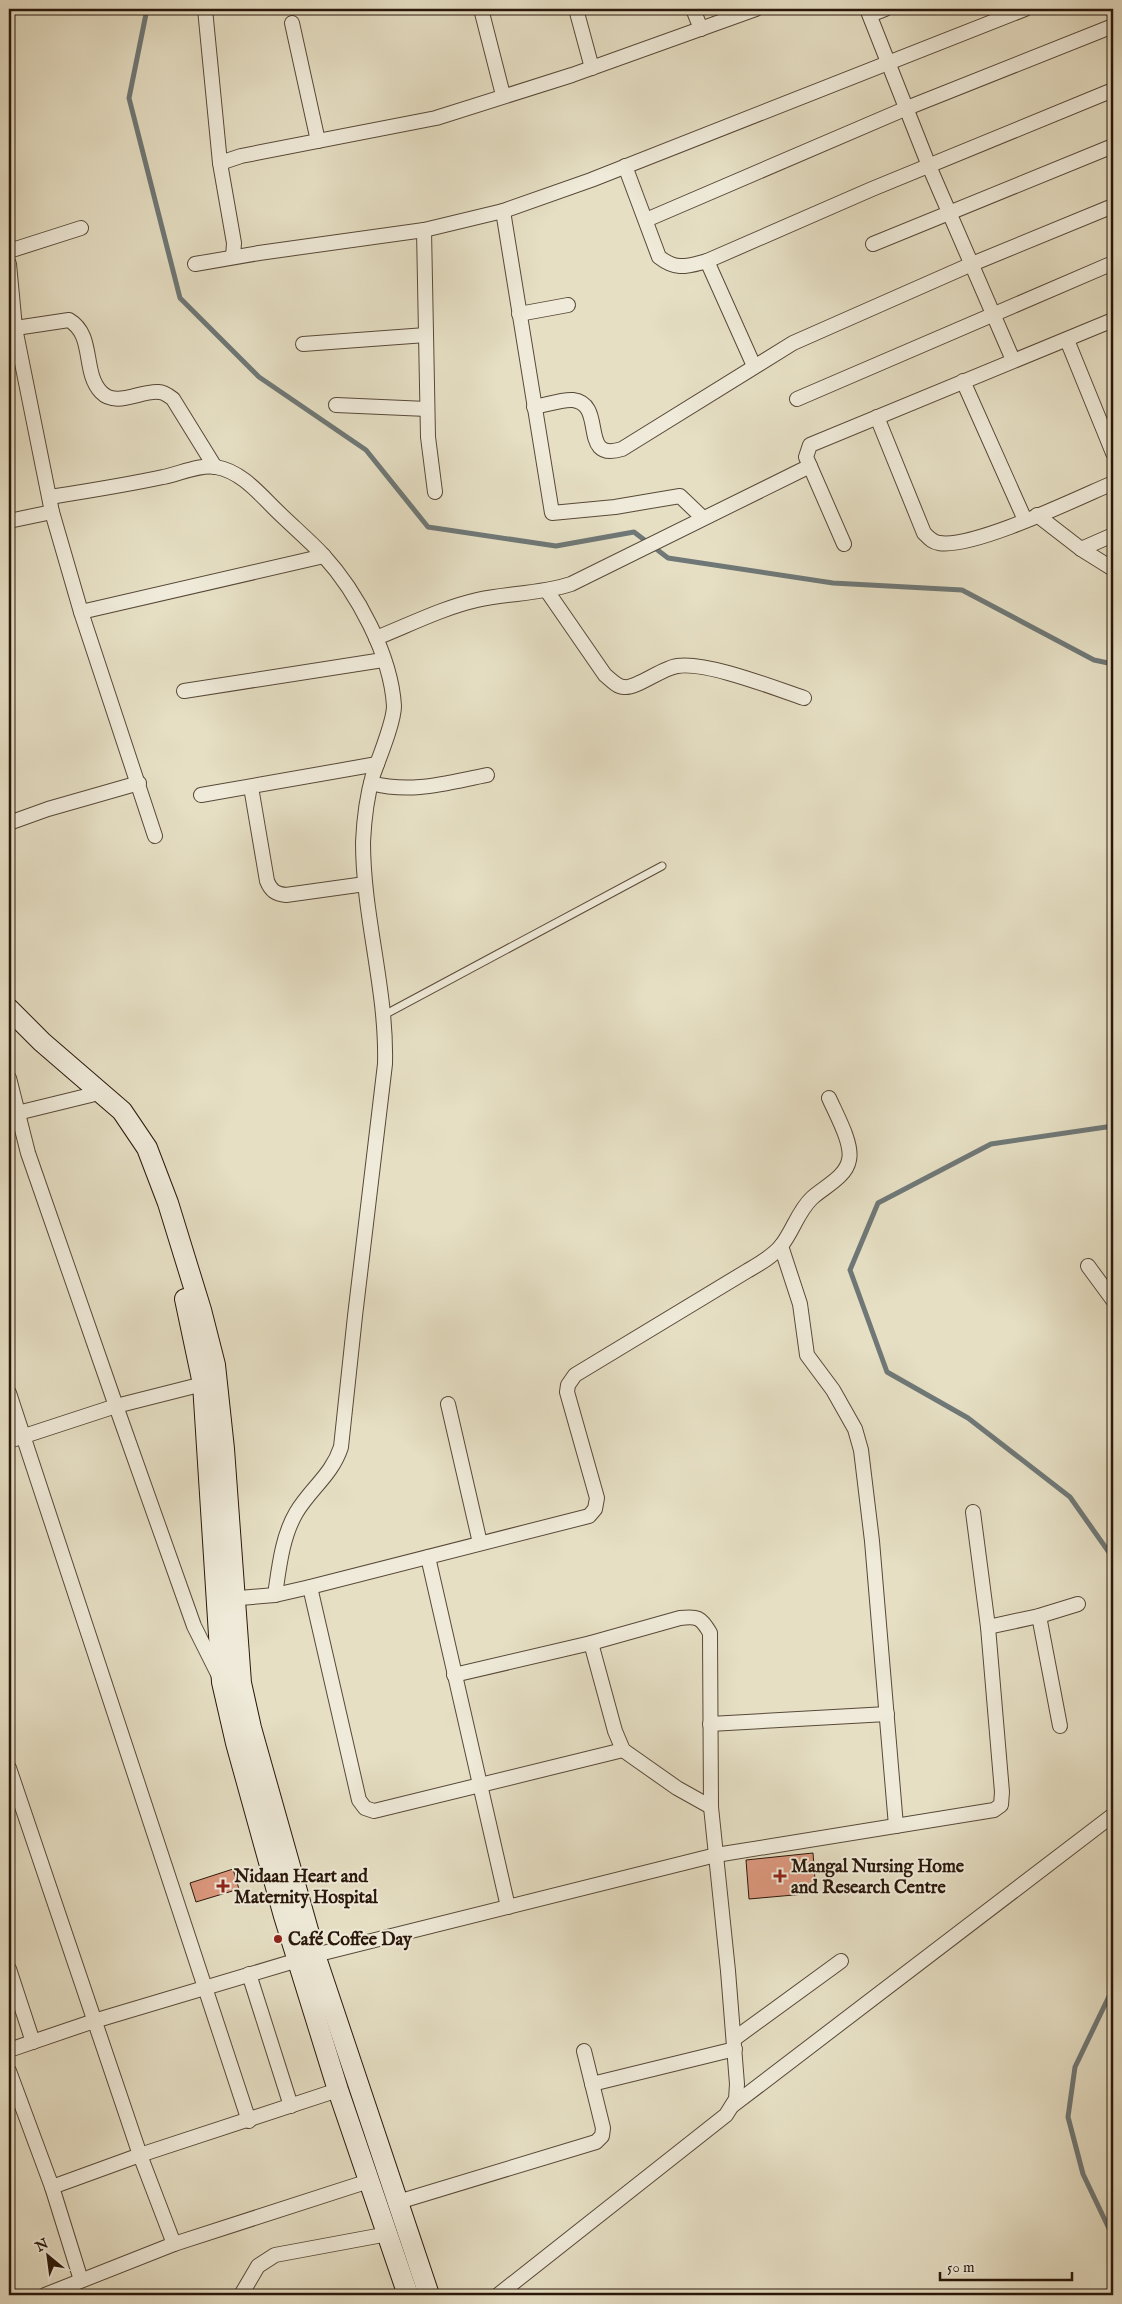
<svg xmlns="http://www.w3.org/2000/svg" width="1122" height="2304" font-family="'IM FELL English',serif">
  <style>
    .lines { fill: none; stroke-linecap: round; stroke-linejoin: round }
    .stream { stroke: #6f7877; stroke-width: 5 }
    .building { fill: #dc987e; stroke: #29170a }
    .lane-casing { stroke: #584938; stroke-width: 9 }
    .street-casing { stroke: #584938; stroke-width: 16 }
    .secondary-casing { stroke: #29170a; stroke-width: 22 }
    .lane { stroke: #efead9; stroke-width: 7 }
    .street { stroke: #efead9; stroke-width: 14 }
    .secondary { stroke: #efead9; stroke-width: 20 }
    .poi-dot { fill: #8f2418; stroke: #efead9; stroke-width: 2 }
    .labels { text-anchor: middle; stroke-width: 4; stroke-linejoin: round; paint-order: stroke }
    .poi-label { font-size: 18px; font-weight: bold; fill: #29170a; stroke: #efead9; text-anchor: start }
  </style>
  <rect width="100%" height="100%" fill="#e6dfc4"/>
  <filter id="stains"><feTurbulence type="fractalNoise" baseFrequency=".004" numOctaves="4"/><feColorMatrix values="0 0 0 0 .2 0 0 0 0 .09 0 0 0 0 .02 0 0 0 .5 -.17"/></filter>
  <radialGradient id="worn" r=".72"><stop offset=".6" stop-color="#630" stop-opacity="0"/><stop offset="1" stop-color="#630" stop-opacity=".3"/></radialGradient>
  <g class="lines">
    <g class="stream">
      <path d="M147,9L129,98L180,298L259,377L366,450L428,527L556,546L634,532L668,558L833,583L962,590L1094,660L1113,664"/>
      <path d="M1113,1126L991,1144L878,1203L850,1270L887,1372L968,1418L1070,1497L1113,1558"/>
      <path d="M1113,1988L1075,2067L1068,2117L1083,2174L1113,2237"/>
    </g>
  </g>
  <g class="building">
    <path d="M813,1853L816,1893L749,1899L746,1860Z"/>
    <path d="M233,1869L239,1889L196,1902L190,1883Z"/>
  </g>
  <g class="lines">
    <g class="lane-casing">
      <path id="lane" d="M384,1015L662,866"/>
    </g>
    <g class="street-casing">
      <g id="street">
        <path d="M205,9L220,163L241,156L436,118L572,75L756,9"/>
        <path d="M481,9L503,95"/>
        <path d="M576,9L592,68"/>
        <path d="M693,9L701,29"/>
        <path d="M867,9L929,166L1013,360"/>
        <path d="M870,15L885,9"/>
        <path d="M292,23L318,141"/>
        <path d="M220,163L234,243L233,257"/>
        <path d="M625,166L659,257C677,271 687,266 707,261L872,189L1113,90"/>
        <path d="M503,211L552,513L615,507L680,496L703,518"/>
        <path d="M646,220L907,108L1113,26"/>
        <path d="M424,230L428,437L435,492"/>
        <path d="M873,244L1113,146"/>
        <path d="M9,251L81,228"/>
        <path d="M707,261L754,366"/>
        <path d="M9,264L15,328L52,512L81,612L155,836"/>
        <path d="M195,264L259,253L424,230L503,211L591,180L1025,9"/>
        <path d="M519,314L568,305"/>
        <path d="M9,329L69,320C95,335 82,372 101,392C116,408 141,390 159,392C164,392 169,396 173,399L215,467"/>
        <path d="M1067,340L1113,453"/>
        <path d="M303,344L426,335"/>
        <path d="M963,381L1025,520"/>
        <path d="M797,399L1113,263"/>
        <path d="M336,405L427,409"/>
        <path d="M534,407C546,405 562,399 573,400C607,404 578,463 622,449L793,343L972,264L1113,206"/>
        <path d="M877,417L924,533C929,538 932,542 939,543C973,549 1078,498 1113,483"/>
        <path d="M50,497C88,491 126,485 163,477C179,474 200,464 216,467C240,471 258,492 274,508C290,524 308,539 323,555C357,592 391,655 394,706C394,722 379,758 373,775C367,796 364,820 363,842C363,917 387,989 385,1064L355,1316L341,1447C332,1475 310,1489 296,1513C282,1537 279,1568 275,1595"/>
        <path d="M1037,515L1081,549L1113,569"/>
        <path d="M9,521L52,512"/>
        <path d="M844,544L806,457L810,445L1113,320"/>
        <path d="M1081,549L1113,535"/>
        <path d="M547,591L605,675C610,679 617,687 624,687C636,689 662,668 677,666C706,661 774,688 804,698"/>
        <path d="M81,612L324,556"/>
        <path d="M376,638C409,625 442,608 477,600C508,593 540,594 571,584L810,466"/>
        <path d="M184,691L383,660"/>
        <path d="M371,783C412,794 446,783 487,775"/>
        <path d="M251,787L267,881C271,891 276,894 286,895L365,884"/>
        <path d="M201,795L377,764"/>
        <path d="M9,823L48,809L139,783"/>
        <path d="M9,1078L28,1153L116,1406L194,1626L219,1676"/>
        <path d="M9,1115L99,1093"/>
        <path d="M781,1246L800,1304L807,1355L833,1390L855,1429L861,1450L872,1541L896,1826"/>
        <path d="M1088,1266L1113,1300"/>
        <path d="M9,1393L249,2121"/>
        <path d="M448,1404L480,1543"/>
        <path d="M9,1441L116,1406L203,1384H212"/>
        <path d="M428,1557L508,1907"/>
        <path d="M310,1587L359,1800L365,1808L374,1811L623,1750"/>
        <path d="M228,1599L275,1595L310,1587L589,1516L595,1509L597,1498L567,1392L568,1385L575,1375L747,1271C759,1264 772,1257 781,1246C793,1231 798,1211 812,1198C824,1187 846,1177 849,1160C853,1144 836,1114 829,1098"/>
        <path d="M1039,1616L1060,1726"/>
        <path d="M988,1627L1039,1616L1078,1604"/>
        <path d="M591,1643L615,1731L623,1750L677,1788L711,1807"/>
        <path d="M454,1675L591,1643L680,1618C697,1616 701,1617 710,1633L711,1807L728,1971L737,2084L736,2099L726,2115L498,2295"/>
        <path d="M710,1724L887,1714"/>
        <path d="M9,1768L140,2155L174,2244"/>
        <path d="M9,1969L33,2042"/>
        <path d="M249,1974L291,2106"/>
        <path d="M734,2039L841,1961"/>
        <path d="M9,2050L94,2021L315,1955L716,1855L994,1810L1001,1805L1002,1792L988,1627L973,1512"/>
        <path d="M9,2071L52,2187"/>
        <path d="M592,2084L735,2049"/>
        <path d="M732,2106L1113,1815"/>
        <path d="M398,2202L596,2142L602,2136L603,2128L584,2051"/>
        <path d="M81,2280L52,2187L140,2155L338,2090"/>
        <path d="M45,2295L174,2244L369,2181"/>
        <path d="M241,2295L258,2266L275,2255L388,2234"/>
      </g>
    </g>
    <g class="secondary-casing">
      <g id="secondary">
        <path d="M9,1009L42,1042L122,1111L147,1148L168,1203L201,1310L215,1365L224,1449L241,1683L251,1728L315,1955L429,2295"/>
        <path d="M185,1299L203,1384L222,1682L236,1743L284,1916L338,2090L408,2295"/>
      </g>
    </g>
    <use href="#lane" class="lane"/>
    <use href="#street" class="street"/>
    <use href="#secondary" class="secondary"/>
  </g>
  <g class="poi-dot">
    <path d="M777.5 1868.5h5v5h5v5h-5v5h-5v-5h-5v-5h5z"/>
    <path d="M220.5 1878.5h5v5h5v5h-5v5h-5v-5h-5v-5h5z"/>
    <circle cx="278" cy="1939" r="5"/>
  </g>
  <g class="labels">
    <g class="poi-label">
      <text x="791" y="1872">Mangal Nursing Home<tspan x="791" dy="21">and Research Centre</tspan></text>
      <text x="234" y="1882">Nidaan Heart and<tspan x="234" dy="21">Maternity Hospital</tspan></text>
      <text x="288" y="1945">Café Coffee Day</text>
    </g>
  </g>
  <rect width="1122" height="2304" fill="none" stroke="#e6dfc4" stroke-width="30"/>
  <rect x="10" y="10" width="1102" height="2284" fill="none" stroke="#29170a" stroke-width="2.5"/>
  <rect x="15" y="15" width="1092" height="2274" fill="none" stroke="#29170a"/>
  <g transform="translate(48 2256) rotate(331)" stroke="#efead9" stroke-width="4" paint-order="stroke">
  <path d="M0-4L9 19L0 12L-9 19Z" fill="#29170a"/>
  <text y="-8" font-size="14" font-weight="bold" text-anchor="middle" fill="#29170a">N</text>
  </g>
  <path d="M940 2272v8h132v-8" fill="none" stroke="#29170a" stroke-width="2.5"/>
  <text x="947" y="2272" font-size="15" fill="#29170a" stroke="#efead9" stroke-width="4" paint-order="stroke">50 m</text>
  <rect width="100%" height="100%" filter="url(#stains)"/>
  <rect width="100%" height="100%" fill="url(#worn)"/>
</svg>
